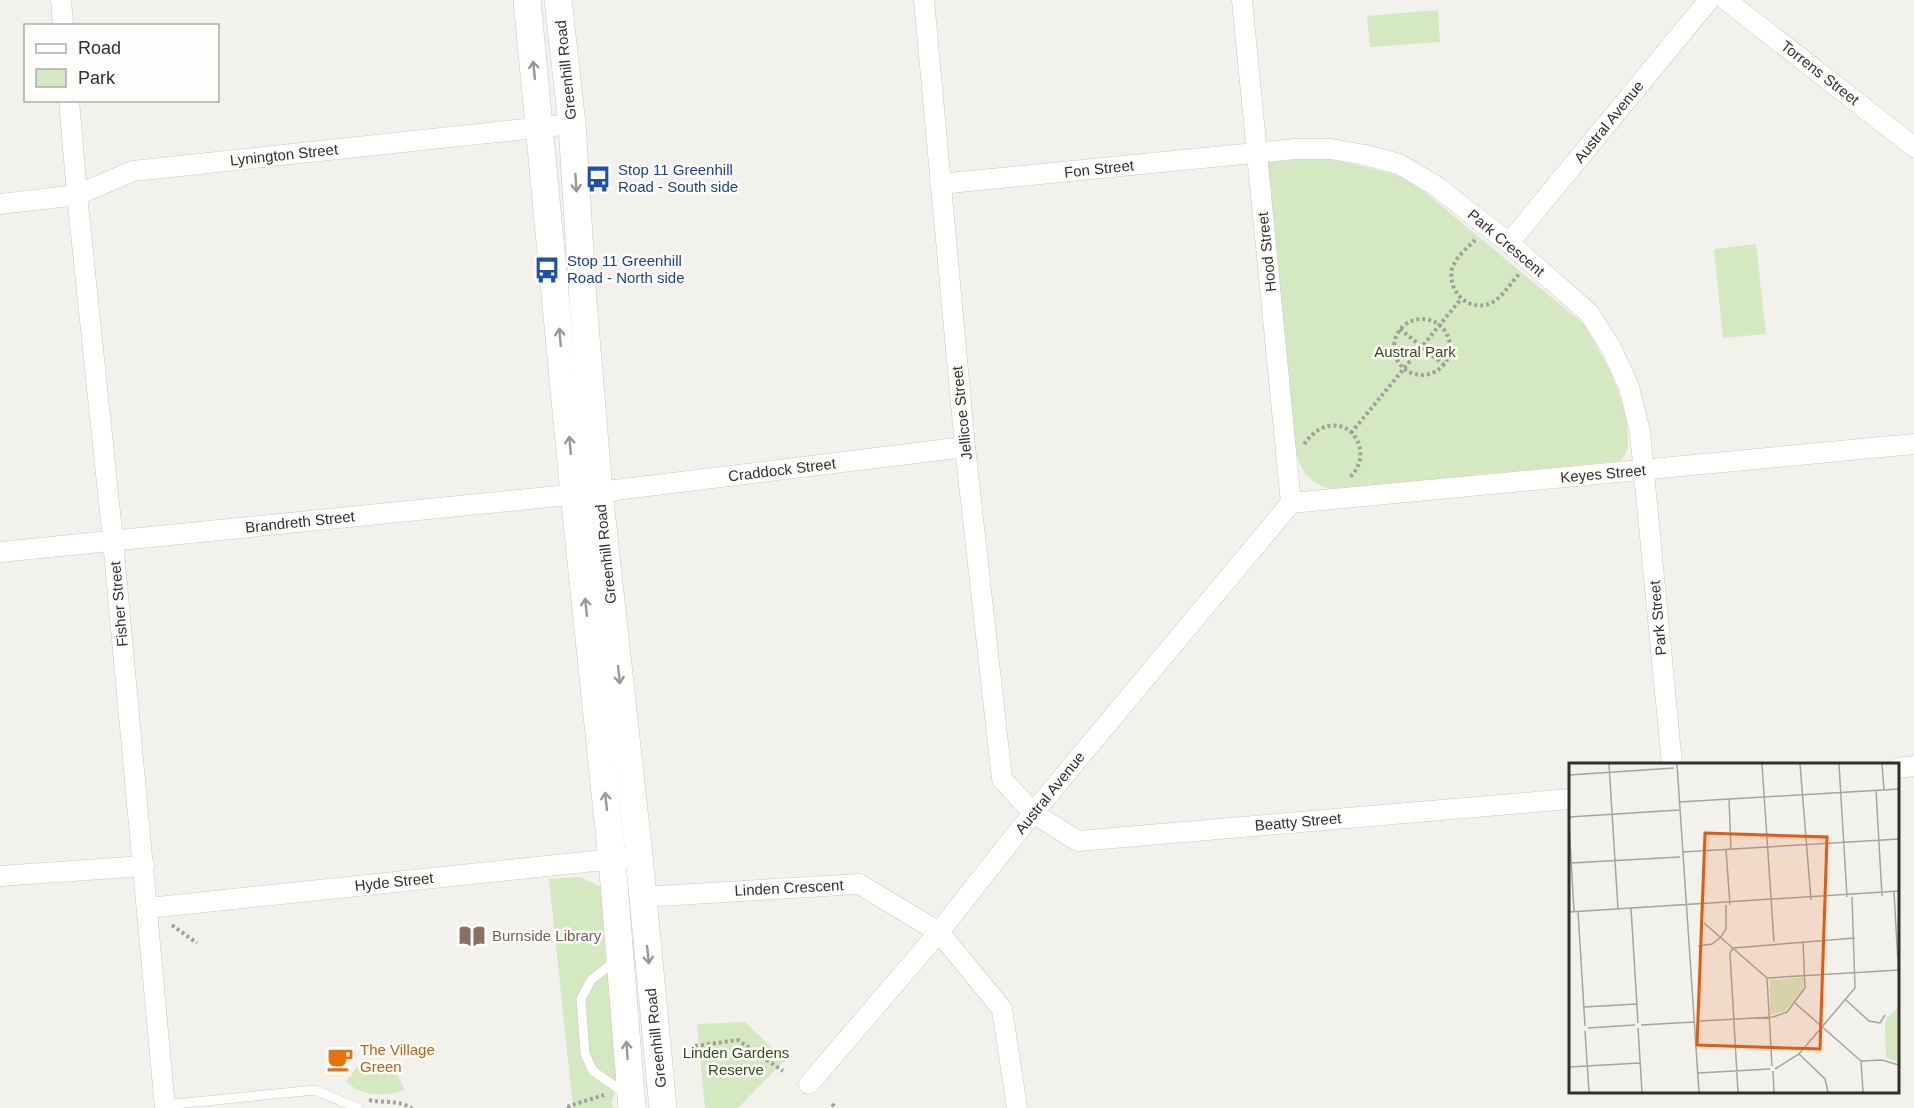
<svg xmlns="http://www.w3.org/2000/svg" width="1914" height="1108" font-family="Helvetica,sans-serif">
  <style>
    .green { fill: #d4e8c2 }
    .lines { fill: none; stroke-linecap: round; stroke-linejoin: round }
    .lane-casing { stroke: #cbc8c2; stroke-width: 10 }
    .street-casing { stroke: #cbc8c2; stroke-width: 21 }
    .secondary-casing { stroke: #cbc8c2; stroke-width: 28 }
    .path { stroke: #a1a09b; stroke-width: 4; stroke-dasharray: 3 3; stroke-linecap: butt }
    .lane { stroke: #fff; stroke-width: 9 }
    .street { stroke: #fff; stroke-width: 20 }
    .secondary { stroke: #fff; stroke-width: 27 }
    .oneway { stroke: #989896 }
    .labels { text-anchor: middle; stroke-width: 5; stroke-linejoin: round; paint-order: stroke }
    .street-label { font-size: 15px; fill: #31302d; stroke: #fffefd }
    .transit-label { font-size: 15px; fill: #164399; stroke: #fffefd; text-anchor: start }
    .park-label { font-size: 15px; fill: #334c15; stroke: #fffefd }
    .education-label { font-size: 15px; fill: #785e54; stroke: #fffefd; text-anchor: start }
    .food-label { font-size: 15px; fill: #c56008; stroke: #fffefd; text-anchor: start }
    .inset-road { fill: none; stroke: #a5a49f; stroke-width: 1.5 }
    .view { fill: #e8590c; fill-opacity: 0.15; stroke: #e8590c; stroke-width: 3 }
    .inset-edge { fill: none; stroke: #31302d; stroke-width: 3 }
  </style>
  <rect width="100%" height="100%" fill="#f3f1eb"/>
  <g class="green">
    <path d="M1438,10L1440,42L1370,47L1367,16Z"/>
    <path d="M1325,157L1400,176L1426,193L1586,326L1612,375L1627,417L1628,447L1625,455L1620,461L1336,489C1308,487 1298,467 1294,442L1267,162Z"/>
    <path d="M1756,244L1766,334L1723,338L1714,249Z"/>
    <path d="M580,877L601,887L618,1078L612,1103L613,1108H573L549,879Z"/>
    <path d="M745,1022L785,1060L738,1108H705L697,1024Z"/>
    <path d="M361,1061C372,1069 380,1071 393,1066L405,1090C383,1097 364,1097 346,1082Z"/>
  </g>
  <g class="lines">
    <g class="lane-casing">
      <g id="lane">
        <path d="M615,961L591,980L581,999L585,1054L593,1071L626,1094"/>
        <path d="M165,1105L315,1090L358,1108"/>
      </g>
    </g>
    <g class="street-casing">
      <g id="street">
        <path d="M61,0L63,26"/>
        <path d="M924,0L965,447L1002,779L1033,813L1078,841L1570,799"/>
        <path d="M1242,0L1291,503"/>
        <path d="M1726,0L1914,147"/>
        <path d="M69,100L77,195L113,541L165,1108"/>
        <path d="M940,184L1295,149H1331L1365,155L1399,164L1436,186L1509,243L1589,313L1611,348L1629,387L1640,432L1672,764"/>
        <path d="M0,204L77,195L133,171L572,124"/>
        <path d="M1509,243L1709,0"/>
        <path d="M1291,503L1914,444"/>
        <path d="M0,552L599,492L965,447"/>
        <path d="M1898,768L1914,766"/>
        <path d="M0,876L144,866"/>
        <path d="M642,897L859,884L939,932L1002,1009L1017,1108"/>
        <path d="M148,908L623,858"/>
        <path d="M809,1084L939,932L1033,813L1291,503"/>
      </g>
    </g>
    <g class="secondary-casing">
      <g id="secondary">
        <path d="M527,0L574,494L612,859L632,1108"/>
        <path d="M558,0L572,124L583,301L599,492L639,856L663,1108"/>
      </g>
    </g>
    <g class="path">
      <path d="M1475,240C1467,248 1455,258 1452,269C1447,293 1471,314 1493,302C1503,296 1511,283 1519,274"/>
      <circle cx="1422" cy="347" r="28"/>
      <path d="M1400,329L1444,365"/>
      <path d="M1351,433L1461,299"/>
      <path d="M1304,444C1309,438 1314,432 1322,428C1353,415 1374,455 1350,477"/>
      <path d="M172,925L197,943"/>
      <path d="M695,1046L738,1040L783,1071"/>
      <path d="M369,1100C385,1103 397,1100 412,1108"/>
      <path d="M832,1104L836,1108"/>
      <path d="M569,1108V1106L604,1095"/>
    </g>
    <use href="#lane" class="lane"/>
    <use href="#street" class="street"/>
    <use href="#secondary" class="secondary"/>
  </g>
  <defs><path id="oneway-shaft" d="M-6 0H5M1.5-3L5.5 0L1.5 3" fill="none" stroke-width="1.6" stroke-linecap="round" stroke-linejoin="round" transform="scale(1.5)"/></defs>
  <g class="oneway">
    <use href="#oneway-shaft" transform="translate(534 70) rotate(-96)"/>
    <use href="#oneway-shaft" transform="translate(576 183) rotate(86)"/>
    <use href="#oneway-shaft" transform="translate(560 337) rotate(-95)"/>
    <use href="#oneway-shaft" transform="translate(570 445) rotate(-95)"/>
    <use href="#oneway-shaft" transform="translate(586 607) rotate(-96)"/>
    <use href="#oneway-shaft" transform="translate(619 675) rotate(84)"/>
    <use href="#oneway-shaft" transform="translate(606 801) rotate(-96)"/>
    <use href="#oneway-shaft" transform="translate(648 955) rotate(84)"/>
    <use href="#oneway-shaft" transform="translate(627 1050) rotate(-94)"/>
  </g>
  <defs>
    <g id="bus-bare" transform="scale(2.07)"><path d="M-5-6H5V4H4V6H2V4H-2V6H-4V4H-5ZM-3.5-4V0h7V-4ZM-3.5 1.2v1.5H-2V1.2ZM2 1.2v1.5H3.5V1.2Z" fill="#1a4fb4" stroke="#fffefd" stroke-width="2.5" paint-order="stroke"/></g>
    <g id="library-bare" transform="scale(2.07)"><path d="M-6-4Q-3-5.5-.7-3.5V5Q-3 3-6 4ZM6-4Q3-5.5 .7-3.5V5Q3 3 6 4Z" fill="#8d6e63" stroke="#fffefd" stroke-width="2.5" paint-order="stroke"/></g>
    <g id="cafe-bare" transform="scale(2.07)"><path d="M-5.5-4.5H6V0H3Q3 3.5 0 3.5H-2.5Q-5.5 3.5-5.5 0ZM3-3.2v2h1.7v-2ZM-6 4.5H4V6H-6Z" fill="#e8710a" stroke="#fffefd" stroke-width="2.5" paint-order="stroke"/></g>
  </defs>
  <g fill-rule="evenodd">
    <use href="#bus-bare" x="598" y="179"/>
    <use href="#bus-bare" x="547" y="270"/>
    <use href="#library-bare" x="472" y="936"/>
    <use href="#cafe-bare" x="340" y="1059"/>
  </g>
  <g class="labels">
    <g class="street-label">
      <text transform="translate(566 70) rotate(-96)" y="5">Greenhill Road</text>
      <text transform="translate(1820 73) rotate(38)" y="5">Torrens Street</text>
      <text transform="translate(1609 122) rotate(-51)" y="5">Austral Avenue</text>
      <text transform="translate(284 155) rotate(-6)" y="5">Lynington Street</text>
      <text transform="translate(1099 169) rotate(-6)" y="5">Fon Street</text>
      <text transform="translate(1506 243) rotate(40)" y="5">Park Crescent</text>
      <text transform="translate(1267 252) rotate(-96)" y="5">Hood Street</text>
      <text transform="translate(962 413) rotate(-96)" y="5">Jellicoe Street</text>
      <text transform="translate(782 470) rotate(-7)" y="5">Craddock Street</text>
      <text transform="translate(1603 474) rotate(-5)" y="5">Keyes Street</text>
      <text transform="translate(300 522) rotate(-6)" y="5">Brandreth Street</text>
      <text transform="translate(606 554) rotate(-96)" y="5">Greenhill Road</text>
      <text transform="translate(119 604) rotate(-95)" y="5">Fisher Street</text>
      <text transform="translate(1658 618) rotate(-95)" y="5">Park Street</text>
      <text transform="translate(1050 793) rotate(-51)" y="5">Austral Avenue</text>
      <text transform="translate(1298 822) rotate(-5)" y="5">Beatty Street</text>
      <text transform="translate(394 882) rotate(-6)" y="5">Hyde Street</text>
      <text transform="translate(789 888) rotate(-3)" y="5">Linden Crescent</text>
      <text transform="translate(656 1038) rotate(-96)" y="5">Greenhill Road</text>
    </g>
    <g class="transit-label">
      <text x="618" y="175">Stop 11 Greenhill<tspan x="618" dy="17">Road - South side</tspan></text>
      <text x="567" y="266">Stop 11 Greenhill<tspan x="567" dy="17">Road - North side</tspan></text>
    </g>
    <g class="park-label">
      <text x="1415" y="357">Austral Park</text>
      <text x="736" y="1058">Linden Gardens<tspan x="736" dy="17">Reserve</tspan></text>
    </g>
    <g class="education-label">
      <text x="492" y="941">Burnside Library</text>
    </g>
    <g class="food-label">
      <text x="360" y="1055">The Village<tspan x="360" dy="17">Green</tspan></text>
    </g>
  </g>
  <g transform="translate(1569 763)">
    <rect width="330" height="330" fill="#f3f1eb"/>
    <path d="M236,214L233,228L216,248L201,252V217ZM330,244V299L317,295L316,265L317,255Z" fill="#d4e8c2"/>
    <path class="inset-road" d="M40,1L49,146M108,1L130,329M193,1L205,179M231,1L242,137M270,1L278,134M313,1L315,27M0,12L105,5M307,27L313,133M160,36L162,87M110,39L330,26M0,54L110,47M0,60L5,149M157,87L161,142M114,89L330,76M2,100L111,94M325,129L330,217M62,145L69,260M9,148L16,263M0,149L330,128M135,160L198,215M129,183L143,181L152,174L157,166V142M198,215L330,207M198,215L203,303M277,237L300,258L311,260L316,252M226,240L292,298L294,329M15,244L68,241M131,258L204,254L218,249L236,225L234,178M72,262L125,259M19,265L66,262M69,265L73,329M16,268L20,329M230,291L256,316L259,329M292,298L313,297L330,302M0,304L71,300M206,306L230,291L286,225L283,134M204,308L205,329M129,310L201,306M169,329L161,190L164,185L286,175"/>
    <path class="view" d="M136,70L258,74L251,286L128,282Z"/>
    <rect width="330" height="330" class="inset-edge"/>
  </g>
  <rect x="24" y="24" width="195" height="78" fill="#fffefd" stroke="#adacaa" stroke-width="1.5"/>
  <rect x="36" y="44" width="30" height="9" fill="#ffffff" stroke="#adacaa" stroke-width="1.5"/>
  <text x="78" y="54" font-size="18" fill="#31302d">Road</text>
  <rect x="36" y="69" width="30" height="18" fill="#d4e8c2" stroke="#adacaa" stroke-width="1.5"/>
  <text x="78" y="84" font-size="18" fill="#31302d">Park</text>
</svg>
